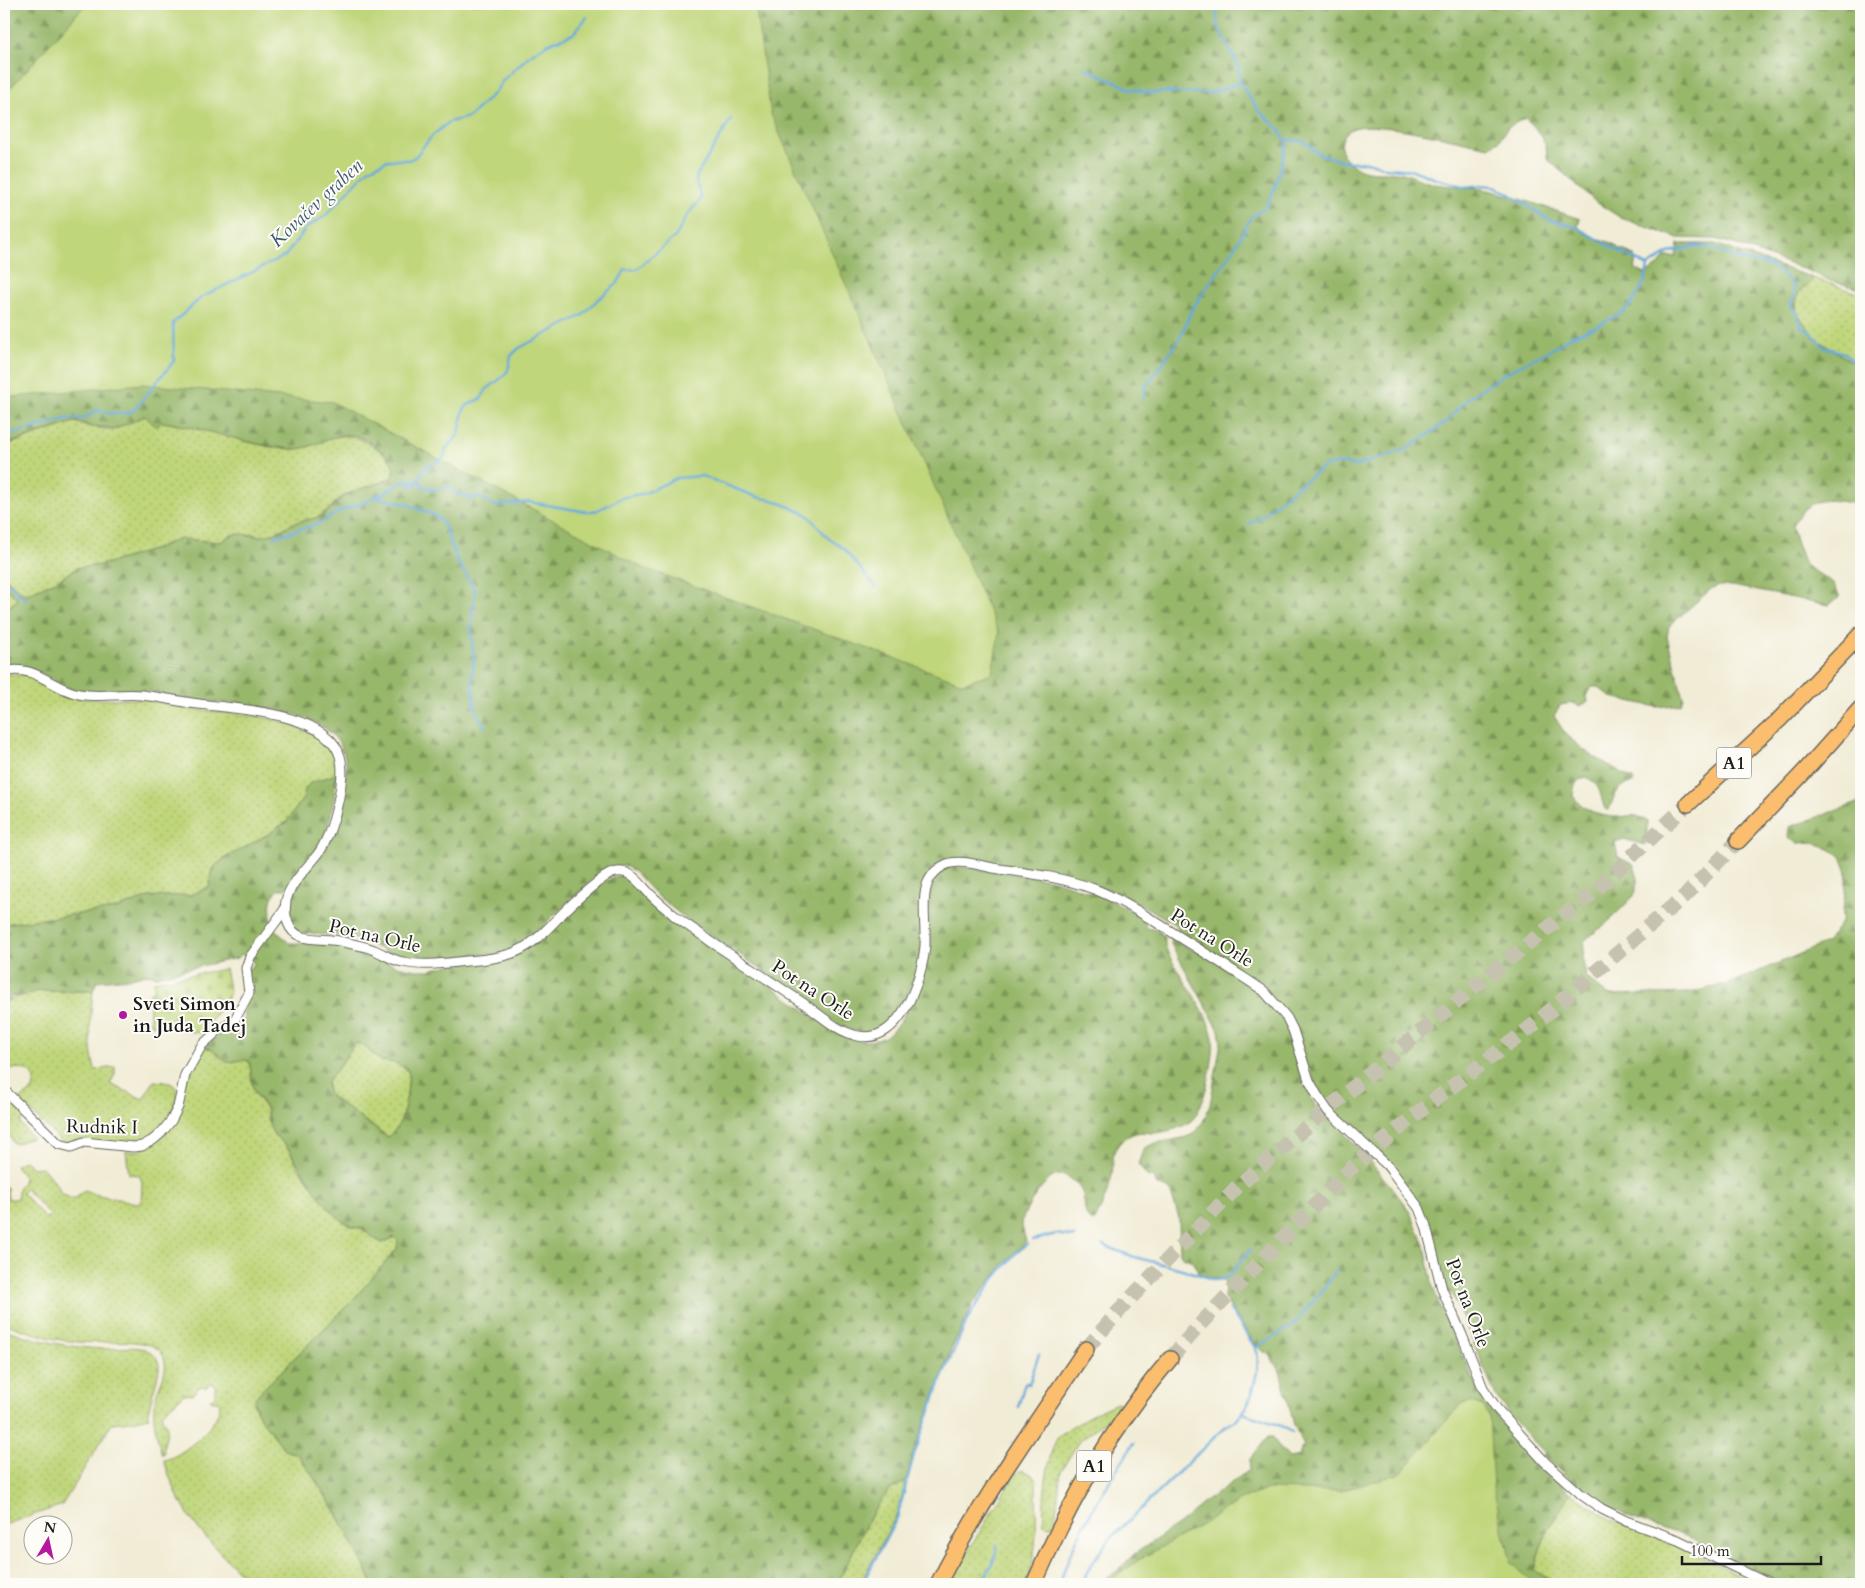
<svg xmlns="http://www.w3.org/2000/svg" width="1865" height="1588" font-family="Cardo,serif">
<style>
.grass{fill:url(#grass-dots);stroke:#6e794b;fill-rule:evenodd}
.forest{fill:url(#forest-firs);stroke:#5a6a43;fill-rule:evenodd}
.cemetery{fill:url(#cemetery-stones);stroke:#6e794b}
.pitch{fill:#bfd67a;stroke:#6e794b}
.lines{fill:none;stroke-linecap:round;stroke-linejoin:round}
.stream{stroke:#66a9db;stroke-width:2.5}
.highway-tunnel{stroke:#c6c2b0;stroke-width:15;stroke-dasharray:15 8;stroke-linecap:butt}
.street-casing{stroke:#67655d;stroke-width:11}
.highway-casing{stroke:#67655d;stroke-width:18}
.street{stroke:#fff;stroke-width:9}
.highway{stroke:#fbbe6e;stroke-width:15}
.poi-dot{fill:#b5179e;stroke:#fdfcf7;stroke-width:2}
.labels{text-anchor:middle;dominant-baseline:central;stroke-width:4;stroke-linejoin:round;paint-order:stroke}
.shield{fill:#fdfcf7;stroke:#605f5e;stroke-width:1}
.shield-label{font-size:18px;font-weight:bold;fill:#1c1c1c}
.street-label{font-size:19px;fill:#1c1c1c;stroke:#fdfcf7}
.poi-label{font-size:19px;font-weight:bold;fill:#1c1c1c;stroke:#fdfcf7;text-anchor:start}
.water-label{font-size:20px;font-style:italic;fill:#3d5b72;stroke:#fdfcf7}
</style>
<defs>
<pattern id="grass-dots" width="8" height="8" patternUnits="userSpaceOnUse" patternTransform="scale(1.25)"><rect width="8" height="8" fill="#bfd67a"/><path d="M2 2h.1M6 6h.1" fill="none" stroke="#a4b769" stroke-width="1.8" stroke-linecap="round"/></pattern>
<pattern id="forest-firs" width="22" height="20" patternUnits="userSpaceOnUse" patternTransform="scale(1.25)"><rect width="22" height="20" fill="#97b76a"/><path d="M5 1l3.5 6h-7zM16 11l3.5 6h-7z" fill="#7a9456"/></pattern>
<pattern id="cemetery-stones" width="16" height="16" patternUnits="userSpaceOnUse" patternTransform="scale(1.25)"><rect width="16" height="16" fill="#bfd67a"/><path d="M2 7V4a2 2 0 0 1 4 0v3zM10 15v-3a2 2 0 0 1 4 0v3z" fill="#a4b769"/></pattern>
</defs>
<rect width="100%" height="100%" fill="#fdfcf7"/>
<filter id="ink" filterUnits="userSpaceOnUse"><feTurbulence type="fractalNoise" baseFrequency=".02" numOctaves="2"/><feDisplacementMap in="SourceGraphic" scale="10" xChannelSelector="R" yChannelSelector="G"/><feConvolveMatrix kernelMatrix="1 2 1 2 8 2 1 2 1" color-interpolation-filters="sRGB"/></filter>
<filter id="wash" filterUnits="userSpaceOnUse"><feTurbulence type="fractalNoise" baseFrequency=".0096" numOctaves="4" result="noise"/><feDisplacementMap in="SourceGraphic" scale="20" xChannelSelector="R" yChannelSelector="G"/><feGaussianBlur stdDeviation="1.12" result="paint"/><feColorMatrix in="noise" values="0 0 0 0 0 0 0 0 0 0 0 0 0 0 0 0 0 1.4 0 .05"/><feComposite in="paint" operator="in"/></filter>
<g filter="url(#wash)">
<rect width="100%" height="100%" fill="#f1ecd5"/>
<g class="grass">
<path d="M1813,278L1861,294V368L1816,339L1796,312C1796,305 1796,295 1801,290C1806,285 1809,285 1813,278Z"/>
<path d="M145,416C166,424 187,426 208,431C236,438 265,449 294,449C304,449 314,444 323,440C352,429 366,441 389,457C394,464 396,469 393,477L381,483L345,495L338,500L324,514L313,519L301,521L269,535L262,537L252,534L221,542L192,540L167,543L156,549L101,565L77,568L56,581L27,594L17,589L4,577V446L74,422L92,427L113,430Z"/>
<path d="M4,585L17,599L16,602L8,607H4Z"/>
<path d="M7,674L31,675L72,697L85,699H144L183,708L257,716L288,723L319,737L328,744L333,751L337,761V774L322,779L304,797L286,823L278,827L269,834L259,839L213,869L209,887L191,895L149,897L116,909L4,924V675Z"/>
<path d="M39,991H93C90,1018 88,1043 95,1070L115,1067V1074L110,1084L143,1099L154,1081C161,1082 172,1081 176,1088C182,1097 164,1126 157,1133C151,1139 143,1142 136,1144L62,1142L19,1100L33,1090L35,1079C28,1068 18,1066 7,1071L4,1077V1004C14,995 26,995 39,991Z"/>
<path d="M356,1043C370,1047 371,1055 381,1061C394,1062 400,1063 409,1073C407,1093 406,1126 388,1137L330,1096L327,1089V1081C339,1070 345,1055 356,1043Z"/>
<path d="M204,1047L212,1049L226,1062C235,1062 240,1059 249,1061L255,1094L267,1110V1119L274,1135L282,1141L289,1150L299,1168L317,1191L323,1201L350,1226L362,1229L383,1243L395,1237L398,1241L397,1249L352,1301L261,1391L254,1405L261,1419L286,1451L298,1454L337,1513L371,1579V1584H251C228,1560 200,1536 183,1506C175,1492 169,1476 164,1460C182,1457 225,1421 219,1401H212L210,1399L215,1397V1385L211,1383L206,1387L200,1386L194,1394H184L162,1414V1418C173,1429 162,1440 164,1452L162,1455C157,1436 151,1418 155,1399C158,1387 167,1374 165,1362C164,1354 158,1348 151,1345C128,1338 101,1344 78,1342C53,1340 27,1332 4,1323V1185L7,1188L8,1199H17L19,1186L23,1182L24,1177L16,1165L25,1160L32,1168L42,1167L58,1186L61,1194L70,1198H76L84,1190L94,1194L141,1204L142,1182L139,1175L129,1174L126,1151H138L163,1136L190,1069ZM26,1189L50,1215L46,1219L22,1193Z"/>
<path d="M4,1095L24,1117L20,1123L32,1138L14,1144L7,1131L4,1132Z"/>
<path d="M4,1329C37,1341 70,1348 105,1349C117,1349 129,1346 140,1348C147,1349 156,1354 158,1361C163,1373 147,1400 149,1417L131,1421L112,1423L62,1505L4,1525Z"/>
<path d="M1117,1403L1120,1404L1122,1408L1079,1441L1061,1471L1055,1521L1052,1526H1046L1044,1524C1042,1506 1047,1454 1057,1439C1064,1428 1104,1408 1117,1403Z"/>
<path d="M1022,1470L1033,1475L1036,1481C1036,1516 1039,1552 1026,1584H948L1015,1474Z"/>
<path d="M906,1481L898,1512L860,1584H837C854,1553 865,1518 889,1491C894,1487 901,1484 906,1481Z"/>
<path d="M1571,1493L1603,1515L1621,1524L1686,1549L1757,1584H1559L1534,1571C1541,1538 1553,1521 1571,1493Z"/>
</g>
<g class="forest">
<path d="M4,4H1861V289L1831,281L1806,270L1734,244L1715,239L1678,238L1621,218L1596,202L1547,159C1548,142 1537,128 1525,118L1508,127L1499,141L1489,147C1462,142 1377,120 1354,128C1348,130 1343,135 1342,141C1339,154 1347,163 1358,168C1373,175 1387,170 1403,173C1414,176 1424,182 1435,184C1453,187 1471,186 1488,190C1519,197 1549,209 1580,219L1578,226C1589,240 1602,237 1617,246V248L1635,255V269L1645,274L1657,267L1665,257H1676L1678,244H1715L1813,278C1809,285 1806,285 1801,290C1796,295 1796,306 1796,312L1816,339L1861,368V505C1830,499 1810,493 1792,526L1796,541L1805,565L1833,583L1840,597L1829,605L1733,586H1717L1711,589L1669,626L1667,637L1683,697L1681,704L1658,707L1647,705L1611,697L1598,687H1592L1587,693L1588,702L1580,706L1573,703L1560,705L1554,716L1566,735L1588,753L1634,780L1633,783C1617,785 1614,797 1609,810L1605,809C1599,794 1602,785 1586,777C1575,780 1574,786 1573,796C1582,809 1600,817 1616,817C1630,817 1634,812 1647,821V843L1644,845L1624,839L1615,842L1618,857L1634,865L1638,878L1634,896L1608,922L1584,941L1583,960L1586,977L1608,995L1689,993L1731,983L1826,943L1842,921L1847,872L1841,856L1829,849L1811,842L1799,843L1788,838L1789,827L1861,802V1584H1785L1730,1559L1694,1539L1628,1517L1590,1495L1570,1481L1544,1456V1452L1510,1416L1496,1396L1452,1293H1448C1436,1253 1423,1212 1396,1178C1366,1141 1325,1115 1309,1068L1299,1069L1311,1099L1323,1114L1351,1140L1389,1184L1409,1210L1425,1245L1433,1288L1443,1314L1480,1393L1490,1408L1512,1436L1571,1493C1553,1520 1541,1538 1534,1571L1559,1584H1100L1118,1570L1133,1555L1180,1523L1205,1502L1249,1470L1250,1459L1268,1437H1273L1278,1446L1289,1458L1299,1456L1303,1444L1294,1425L1280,1371L1269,1355L1256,1346L1224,1298L1225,1282L1221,1279L1199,1275L1193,1261L1182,1257L1180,1253L1179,1218L1170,1190L1157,1185L1154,1178L1147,1176L1138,1164L1144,1148L1156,1143L1183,1138L1191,1135L1202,1124L1210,1105L1221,1042L1219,1030L1171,944L1170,938L1194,951L1198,945L1179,933L1176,925L1153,911L1114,892L1059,873L975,861L945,860L931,870C926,912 922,1021 871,1033C859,1035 845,1027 835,1022L742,956L686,919L654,893L635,872L625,866L615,867L597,876L552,917L529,941L507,952L429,960L398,957L363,941L343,936L301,933L293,930C285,895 292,889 314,862C318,858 323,853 326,848C338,825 341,808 344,783C345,777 347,770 346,764C341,705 241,705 198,701C178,699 158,691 138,691C119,690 100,693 81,691C54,688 35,658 4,668V607H8L16,602L17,599L4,585V577L17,589L27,594L56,581L77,568L101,565L156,549L178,539L221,542C237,526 251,540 268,535C278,532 287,526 297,522C305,519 314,520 322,515C331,510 337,500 346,495C361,487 378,485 393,477C399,460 374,443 359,437C337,428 315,450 293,449C248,446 206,428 162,422L156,427L145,416L113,430L105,427H92L83,423L74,422L4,445Z"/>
<path d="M337,774C334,802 331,828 315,852C307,865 294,876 285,889H280C266,898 272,910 271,925L289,943L344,944L397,966L416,970H429L534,945L604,882L617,876H624L650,901L679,925L737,962L831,1029L850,1038L862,1041L878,1040L885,1037L890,1033L900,1022L921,982L929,954V894L938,874L945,869L953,867L970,868L1055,880L1103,897L1141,916L1147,928C1152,929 1158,930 1161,933C1166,939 1164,945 1167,951C1180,979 1207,1007 1213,1038C1216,1054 1204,1111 1191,1121C1183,1128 1166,1132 1155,1133C1152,1134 1148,1132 1144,1132C1133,1132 1122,1138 1116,1148C1111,1156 1114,1165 1112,1174C1109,1190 1102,1206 1095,1221C1092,1220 1091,1221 1088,1218C1084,1213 1085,1199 1082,1192C1080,1188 1076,1183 1072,1180C1051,1159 1028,1207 1021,1222L1026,1242L1006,1261L974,1302L952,1348L914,1451L906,1481C901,1484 894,1487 889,1491C865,1518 854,1553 837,1584H371V1579L337,1513L298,1454L286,1451L261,1419L254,1405L255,1398L261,1391L352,1301L397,1249L398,1241L394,1237L382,1243C375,1240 370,1235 364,1230C359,1227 354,1228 349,1225C323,1210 305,1173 288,1148C284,1143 279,1140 275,1135C268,1128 269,1119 267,1110C264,1102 256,1096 253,1088C250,1079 252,1070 249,1061C240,1059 235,1062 226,1062L212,1049L204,1047L228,1027L240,1026L243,1023L248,969L255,964L242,954L237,958L156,976L147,974L130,978L97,981L93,991H39L22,996H12L4,1004V924L116,909L149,897L191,895L209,887L213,869L217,864L225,858L269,834L278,827L286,823L304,797L305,789L310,783ZM356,1043C368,1046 372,1055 381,1061C394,1062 400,1063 409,1073C407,1093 406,1126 387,1137L330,1096L327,1089V1081C339,1070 345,1055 356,1043Z"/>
</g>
<path class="cemetery" d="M225,969L230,993L221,1008L200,1033L150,1024V992L154,991V981Z"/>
<g class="pitch">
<path d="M86,4H755L771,114L999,633L992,673L963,683L641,567L332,402L142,384L4,398V95Z"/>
<path d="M1471,1402L1483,1406L1489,1415L1493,1487L1511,1562L1534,1584H1106L1140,1559L1201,1525L1240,1500L1268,1489L1341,1491L1401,1473L1461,1404Z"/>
</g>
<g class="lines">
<g class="stream">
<path d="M1215,4L1219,29L1238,65L1240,83L1258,110L1278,128L1283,137L1288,140L1303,141L1319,154L1347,162H1367L1387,168L1413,170L1436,179L1467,187L1482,185L1492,186L1507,192L1547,219L1576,227L1616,250L1648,266L1670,252L1696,246L1711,248L1741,260L1766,264L1780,271L1794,286V297L1790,306L1798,313L1801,327L1810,331L1824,347L1844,353L1861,367"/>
<path d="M1085,68L1131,89L1151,93L1166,92L1211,93L1240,83"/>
<path d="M1143,398L1145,388L1180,338L1192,309L1235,247L1252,216L1266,207L1275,187L1288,140"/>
<path d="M4,436L66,419L86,418L96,410C109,414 121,415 133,411L174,361L173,323L202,297L285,256L307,227L325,216L369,169L388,160H409L415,157L433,135L449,122L469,117L495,92L503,80L529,56L547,44L573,34L587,17"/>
<path d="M405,481L412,486L421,482L423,487L437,490L450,486L456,494L466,495L469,499L478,496L495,506L529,502L588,512L598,510L621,498L645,493L677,478L702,476L757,497L776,501L808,515L828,538L844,549L876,587"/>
<path d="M375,497L407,504L436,516L443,523L458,562L475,590L471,629L474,659L472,678L475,709L485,727"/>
<path d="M1249,524L1263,515L1291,491L1325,466L1341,463L1356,466L1407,449L1446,422L1467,399L1502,375L1554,348L1571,336L1595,327L1623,312L1631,304L1645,281L1648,266"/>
<path d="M274,537L318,524L340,511L363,503L384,493L404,481L418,479C421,474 425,466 430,464C435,462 440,462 444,457C445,455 445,452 446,449C448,445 454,442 456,438C468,419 452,408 481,399L486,390L505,375L508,370L511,356L519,348L583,315L597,300L617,284L625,270L637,269L676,236L688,214L701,199L696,180L697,175L731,119"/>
<path d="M4,582L12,586L18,594L27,599"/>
<path d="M1033,1240L1056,1234L1075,1237"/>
<path d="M1103,1245L1134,1257L1182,1269L1216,1280L1223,1279L1229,1276L1250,1250"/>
<path d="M1255,1348L1292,1326L1326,1286L1337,1270"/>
<path d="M1018,1407L1024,1386L1026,1383L1029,1384L1039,1354"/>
<path d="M1243,1413L1281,1426L1292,1432"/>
<path d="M862,1584L897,1518L914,1455L941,1380L968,1318L993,1280L1014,1255L1027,1244"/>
<path d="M982,1584L997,1553V1545"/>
<path d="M1060,1584C1074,1533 1106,1487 1134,1443"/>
<path d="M1081,1584L1096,1557L1111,1538L1226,1426C1231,1423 1238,1419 1242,1414C1251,1403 1262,1363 1256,1349L1230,1309"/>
</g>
</g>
</g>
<g filter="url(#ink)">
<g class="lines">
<g class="highway-tunnel">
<path d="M1086,1349L1125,1304L1237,1187L1318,1117L1496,969L1589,896L1688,804"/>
<path d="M1170,1359L1204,1320L1350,1169L1425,1107L1531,1027L1687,894L1738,841"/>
</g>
<g class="street-casing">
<g id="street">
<path d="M4,672C34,663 52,689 79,694C99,698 121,693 142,695C161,697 180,702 199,704C236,709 327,712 340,756C347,779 332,835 318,854C301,876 277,893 288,923C295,942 315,938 331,940C337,940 343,942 348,943C357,945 366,946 374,950C384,954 392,960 403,962C420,966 439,964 457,962C474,960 493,960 510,954C534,947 551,924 569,907C578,898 589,889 599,881C607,875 616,869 627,873C637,877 644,889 652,896C659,903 667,909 675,916C686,925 698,932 710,941C741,962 772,982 803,1003C821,1015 836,1031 858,1036C900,1045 922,979 925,946C926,927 921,899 928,882C931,876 937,869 943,866C956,858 979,865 993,868C1027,873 1062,877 1094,889C1115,897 1133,908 1151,919C1183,939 1215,959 1246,979L1264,991L1287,1018L1293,1030L1309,1080L1317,1095L1328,1111L1388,1166L1419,1208L1426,1226L1442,1289L1462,1335L1483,1388L1497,1409L1545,1462L1582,1495L1602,1509L1626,1521L1678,1540L1769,1584"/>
<path d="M4,1090L59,1144L71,1147L84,1142L133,1147L142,1146L153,1140L161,1133L171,1121L178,1107L185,1075L202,1045L219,1030L234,1021L249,993L246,968L250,957L285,909"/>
</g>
</g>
<g class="highway-casing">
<g id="highway">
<path d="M1688,804L1779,720L1861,634"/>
<path d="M1738,841L1804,772L1861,708"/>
<path d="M938,1584C980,1502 1034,1426 1086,1349"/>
<path d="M1034,1584C1068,1504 1113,1426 1170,1359"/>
</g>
</g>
<use href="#street" class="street"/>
<use href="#highway" class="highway"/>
</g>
</g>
<circle class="poi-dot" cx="123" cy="1015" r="5"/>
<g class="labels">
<g class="shield">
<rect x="1716.5" y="747.5" width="35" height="31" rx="4"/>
<rect x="1076.5" y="1450.5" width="35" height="31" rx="4"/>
</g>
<g class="shield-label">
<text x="1734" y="763">A1</text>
<text x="1094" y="1466">A1</text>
</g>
<g class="street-label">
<text transform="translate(375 936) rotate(13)">Pot na Orle</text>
<text transform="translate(1212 938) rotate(32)">Pot na Orle</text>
<text transform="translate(813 990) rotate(33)">Pot na Orle</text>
<text transform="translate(102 1127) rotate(1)">Rudnik I</text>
<text transform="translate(1468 1303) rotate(69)">Pot na Orle</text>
</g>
<g class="poi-label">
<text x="133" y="1004">Sveti Simon<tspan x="133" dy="22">in Juda Tadej</tspan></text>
</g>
<g class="water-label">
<text transform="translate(316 203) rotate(-43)">Kovačev graben</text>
</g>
</g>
<rect width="1865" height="1588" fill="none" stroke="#fdfcf7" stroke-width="20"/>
<g transform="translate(48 1540) rotate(9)"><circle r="24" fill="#fdfcf7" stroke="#a3a29f"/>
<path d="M0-4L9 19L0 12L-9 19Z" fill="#b5179e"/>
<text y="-8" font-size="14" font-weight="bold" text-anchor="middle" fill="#1c1c1c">N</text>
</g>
<path d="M1682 1556v8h139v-8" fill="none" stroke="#1c1c1c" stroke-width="2.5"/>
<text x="1690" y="1556" font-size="15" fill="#1c1c1c" stroke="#fdfcf7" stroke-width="4" paint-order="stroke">100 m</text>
</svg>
